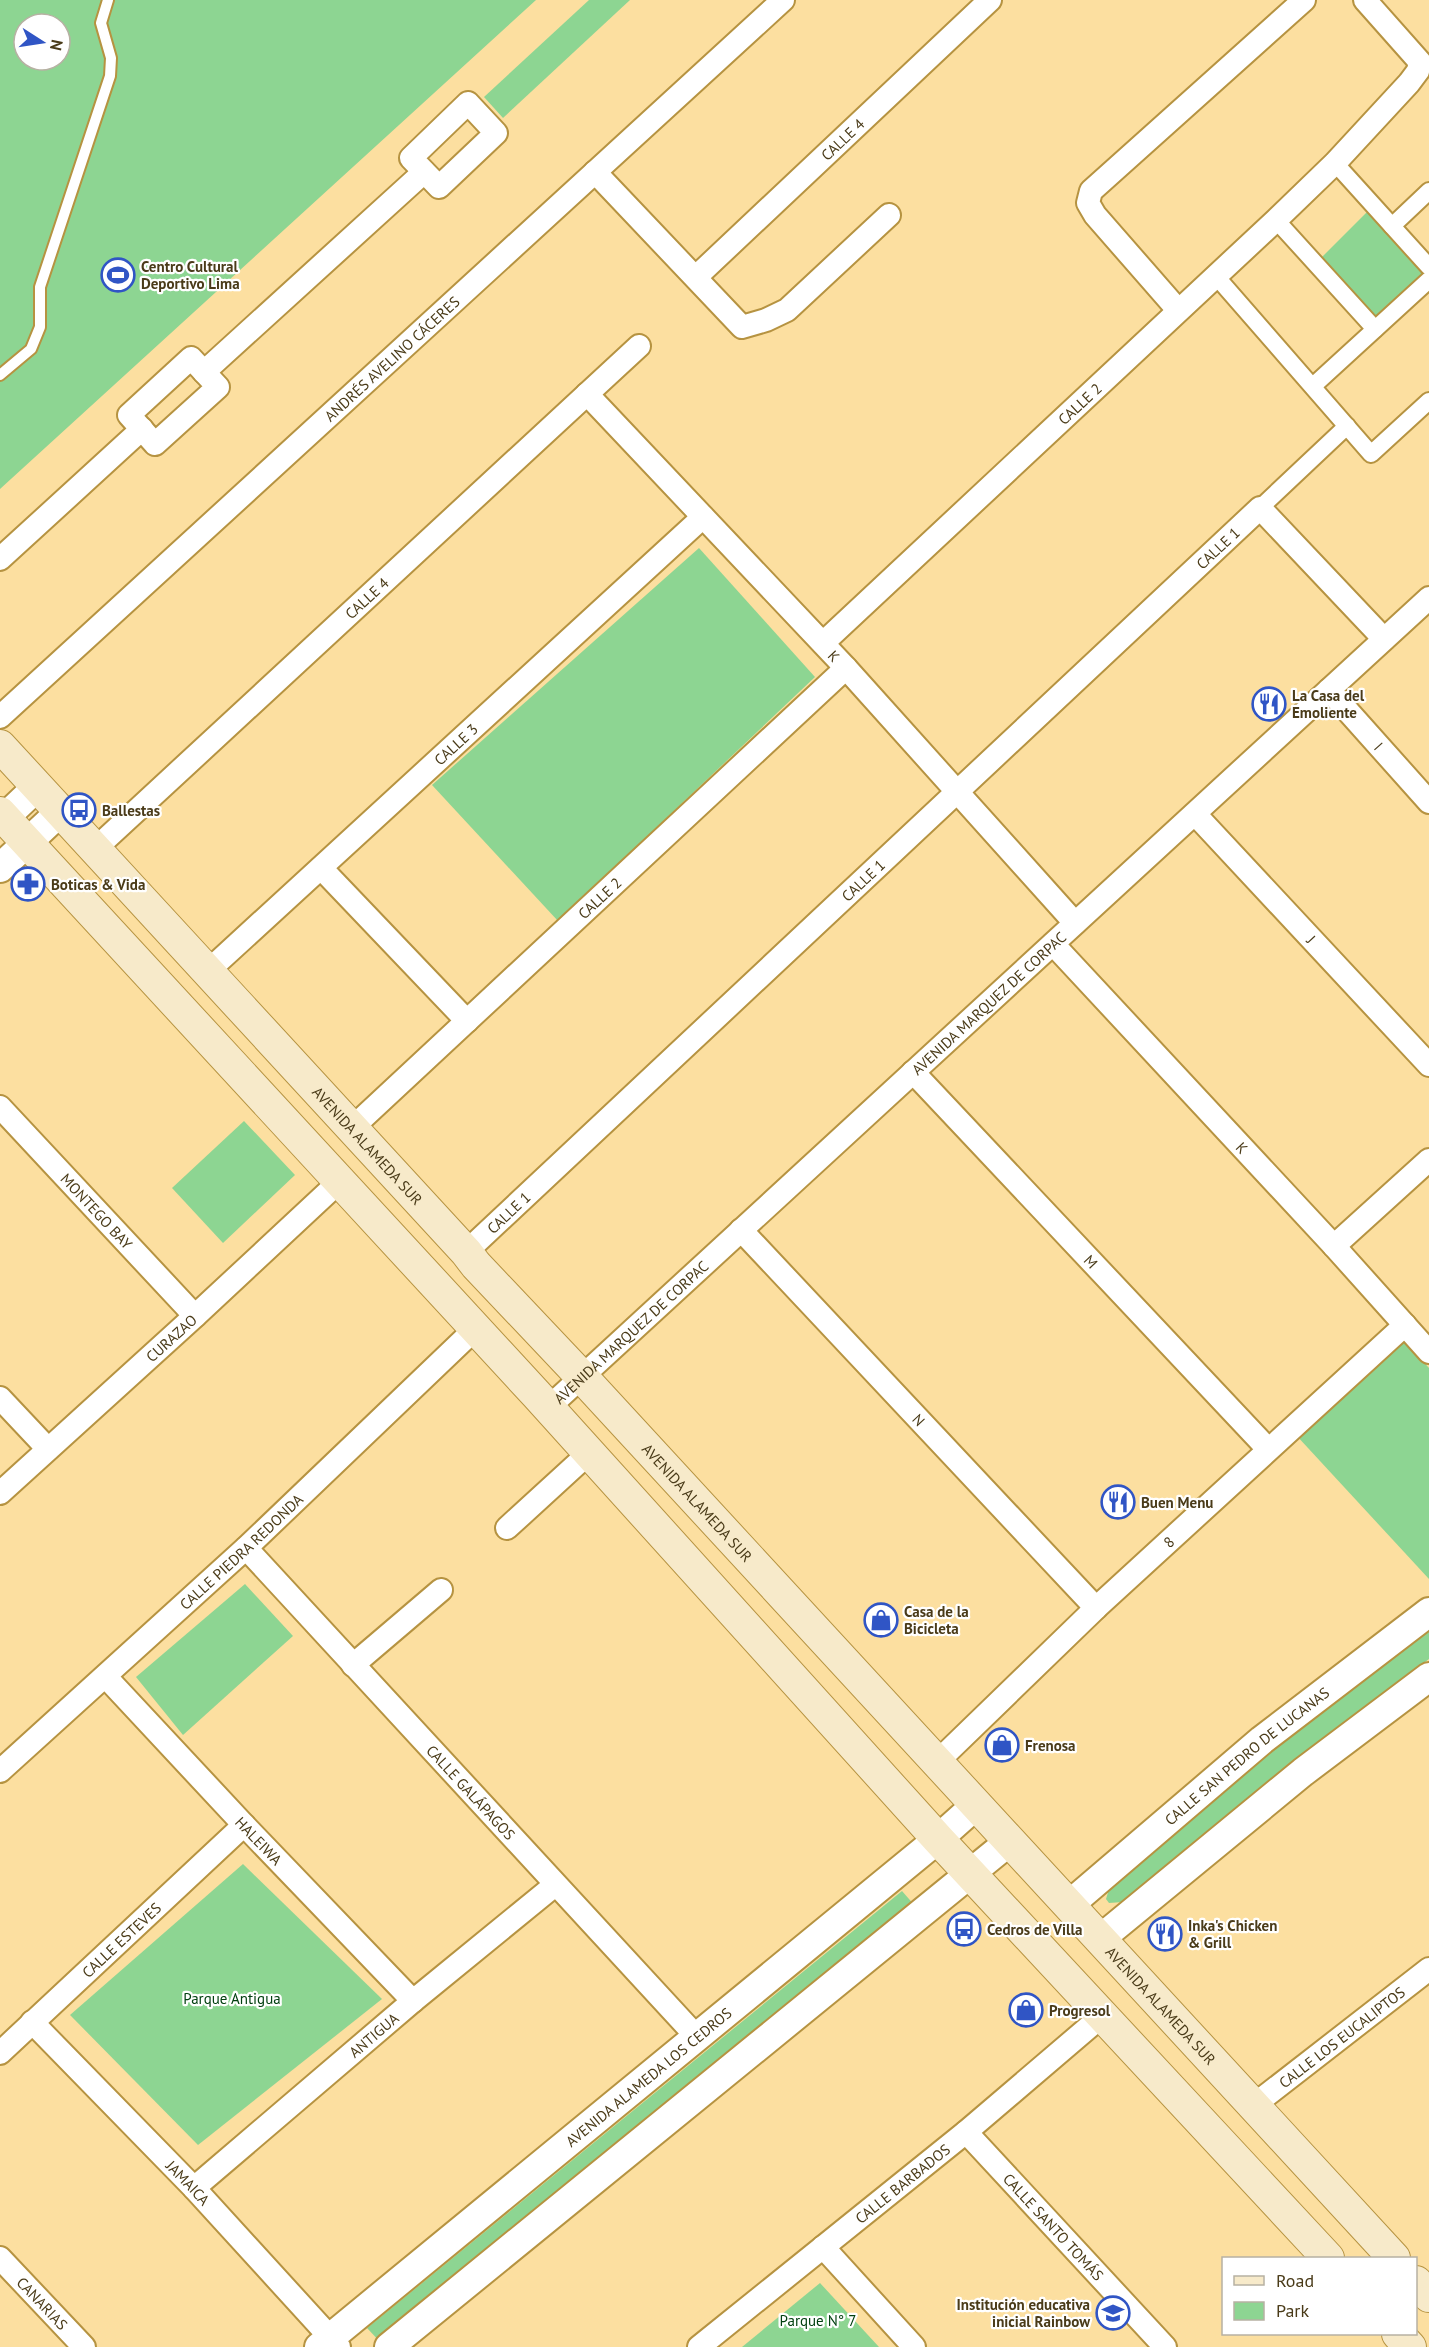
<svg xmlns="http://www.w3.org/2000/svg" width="1429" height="2347" font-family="'PT Sans',sans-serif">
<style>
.green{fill:#8dd592;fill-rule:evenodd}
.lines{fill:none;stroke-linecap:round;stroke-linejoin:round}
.service-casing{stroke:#b69341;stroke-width:14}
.pedestrian-casing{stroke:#b69341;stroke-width:20}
.minor-casing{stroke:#b69341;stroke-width:26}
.tertiary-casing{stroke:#b69341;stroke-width:32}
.secondary-casing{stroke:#b69341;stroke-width:34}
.service{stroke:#fff;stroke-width:10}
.pedestrian{stroke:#fff;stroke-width:16}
.minor{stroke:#fff;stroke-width:22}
.tertiary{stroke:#fff;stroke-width:28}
.secondary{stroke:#f7eaca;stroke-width:32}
.labels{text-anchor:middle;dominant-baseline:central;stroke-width:4.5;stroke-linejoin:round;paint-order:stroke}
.street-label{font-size:15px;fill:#4a3b19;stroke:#fff}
.poi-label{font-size:15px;font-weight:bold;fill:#4a3b19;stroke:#fff;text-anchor:start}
.park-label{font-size:15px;fill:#024010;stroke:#fff}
</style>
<rect width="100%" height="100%" fill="#fcdfa0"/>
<g class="green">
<path d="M0,0H536L0,489ZM24,24H60V60H24Z"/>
<path d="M589,0H630L503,118L484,97Z"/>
<path d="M1373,206L1429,267V280L1375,329L1316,263Z"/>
<path d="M699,548L815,677L558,921L432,785Z"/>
<path d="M244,1121L295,1175L223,1243L172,1188Z"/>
<path d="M1403,1339L1429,1368V1579L1296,1435Z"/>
<path d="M245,1584L293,1636L183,1735L136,1677Z"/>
<path d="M1429,1624V1659L1344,1724L1123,1902L1109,1903L1106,1899L1110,1886L1320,1708Z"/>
<path d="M243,1864L382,1999L198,2145L70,2015Z"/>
<path d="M902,1891L916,1907L382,2344L367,2328Z"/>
<path d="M820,2283L879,2347H742Z"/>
</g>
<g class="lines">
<g class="service-casing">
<path id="service" d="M0,375L31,349L40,327V287L110,76L111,58L101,23L108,0"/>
</g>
<g class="pedestrian-casing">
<g id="pedestrian">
<path d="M1335,163L1429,267"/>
<path d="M1276,220L1375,329"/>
<path d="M1392,226L1429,191"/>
<path d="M1215,275L1371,454L1429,401"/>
<path d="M1313,386L1429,280"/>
<path d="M1260,508L1347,426"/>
</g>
</g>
<g class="minor-casing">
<g id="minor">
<path d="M468,103L496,133L439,187L411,158Z"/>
<path d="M595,172L742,327L766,320L787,310L889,215"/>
<path id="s1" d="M696,277L990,0"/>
<path d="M1178,310L1095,215L1088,203L1091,191L1304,0"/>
<path d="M191,358L218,387L155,444L129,415Z"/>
<path d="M204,372L424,172"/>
<path id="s2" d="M587,394L846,668L1075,923"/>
<path d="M0,559L142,429"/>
<path id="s3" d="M823,643L1276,220L1335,163L1409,83L1418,71L1420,62L1365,0"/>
<path id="s4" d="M1329,690L1429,802"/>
<path id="s5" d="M0,717L783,0"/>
<path id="s6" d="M1195,814L1429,1065"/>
<path id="s7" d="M95,849L639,346"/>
<path d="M321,868L467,1021"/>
<path id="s8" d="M1053,944L1334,1246L1429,1352"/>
<path id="s9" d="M208,971L703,517"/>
<path id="s10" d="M913,1072L1268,1449"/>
<path id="s11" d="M0,1107L195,1316"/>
<path id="s12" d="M352,1128L846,668"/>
<path id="s13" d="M741,1230L1096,1608"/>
<path d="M1334,1246L1429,1160"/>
<path id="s14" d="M466,1252L1260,508L1384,639"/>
<path d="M0,1398L48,1449"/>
<path id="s15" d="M549,1407L1429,598"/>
<path id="s16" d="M0,1493L195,1316L341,1180"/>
<path d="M507,1528L589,1453"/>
<path id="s17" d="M246,1548L696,2036"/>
<path d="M353,1665L441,1590"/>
<path id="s18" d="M106,1677L244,1825L413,2001"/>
<path id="s19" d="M936,1763L1096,1608L1405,1325"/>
<path id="s20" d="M0,1771L246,1548L476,1328"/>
<path id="s21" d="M32,2022L194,2188L339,2347"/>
<path id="s22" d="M0,2053L244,1825"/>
<path id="s23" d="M1254,2105L1429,1969"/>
<path id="s24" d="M966,2132L1165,2347"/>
<path id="s25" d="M194,2188L413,2001L555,1885"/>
<path d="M823,2247L914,2347"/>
<path id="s26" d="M0,2258L84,2347"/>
<path id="s27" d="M699,2347L966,2132L1103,2015"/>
</g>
</g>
<g class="tertiary-casing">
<g id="tertiary">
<path d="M0,822L37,787"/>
<path d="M0,868L60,812"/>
<path id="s28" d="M1069,1905L1262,1740L1429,1612"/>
<path d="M1100,1939L1303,1772L1429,1677"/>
<path id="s29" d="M319,2347L938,1839L976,1805"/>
<path d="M389,2347L1010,1841"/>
</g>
</g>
<g class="secondary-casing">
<g id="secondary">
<path id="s30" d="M0,746L466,1252L476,1265L582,1377L1394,2258"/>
<path d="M0,813L537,1395L938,1839L1328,2258"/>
<path d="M1416,2282L1429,2296"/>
<path d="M1398,2334L1410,2347"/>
</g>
</g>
<use href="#service" class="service"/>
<use href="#pedestrian" class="pedestrian"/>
<use href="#minor" class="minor"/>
<use href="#tertiary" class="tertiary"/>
<use href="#secondary" class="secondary"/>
</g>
<defs>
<g id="stadium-ring" transform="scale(1.725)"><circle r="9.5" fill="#fff" stroke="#3055c5" stroke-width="1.5"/><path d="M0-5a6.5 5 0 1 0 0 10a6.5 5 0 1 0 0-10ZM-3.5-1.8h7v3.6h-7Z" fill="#3055c5"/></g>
<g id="restaurant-ring" transform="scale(1.725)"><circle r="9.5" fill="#fff" stroke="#3055c5" stroke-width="1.5"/><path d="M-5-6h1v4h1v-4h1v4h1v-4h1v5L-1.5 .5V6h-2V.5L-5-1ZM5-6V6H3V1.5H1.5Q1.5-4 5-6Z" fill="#3055c5"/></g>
<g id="bus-ring" transform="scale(1.725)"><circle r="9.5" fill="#fff" stroke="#3055c5" stroke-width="1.5"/><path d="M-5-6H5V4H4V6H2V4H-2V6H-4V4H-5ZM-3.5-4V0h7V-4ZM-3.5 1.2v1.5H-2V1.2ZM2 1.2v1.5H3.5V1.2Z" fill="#3055c5"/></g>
<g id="pharmacy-ring" transform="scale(1.725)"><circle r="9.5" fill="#fff" stroke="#3055c5" stroke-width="1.5"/><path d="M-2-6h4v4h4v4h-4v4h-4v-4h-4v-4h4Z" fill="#3055c5"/></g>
<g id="shop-ring" transform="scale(1.725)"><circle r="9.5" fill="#fff" stroke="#3055c5" stroke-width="1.5"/><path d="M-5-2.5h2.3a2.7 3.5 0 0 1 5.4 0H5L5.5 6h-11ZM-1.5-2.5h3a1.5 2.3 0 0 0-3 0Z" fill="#3055c5"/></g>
<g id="school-ring" transform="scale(1.725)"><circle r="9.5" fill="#fff" stroke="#3055c5" stroke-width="1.5"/><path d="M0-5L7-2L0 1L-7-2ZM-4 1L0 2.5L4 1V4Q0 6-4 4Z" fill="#3055c5"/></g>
</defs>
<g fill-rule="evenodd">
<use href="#stadium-ring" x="118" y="275"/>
<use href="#restaurant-ring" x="1269" y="704"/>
<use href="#bus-ring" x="79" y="810"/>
<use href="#pharmacy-ring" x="28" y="884"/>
<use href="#restaurant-ring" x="1118" y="1502"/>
<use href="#shop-ring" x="881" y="1620"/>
<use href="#shop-ring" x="1002" y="1745"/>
<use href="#bus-ring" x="964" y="1929"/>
<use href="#restaurant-ring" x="1165" y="1934"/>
<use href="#shop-ring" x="1026" y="2010"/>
<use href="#school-ring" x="1113" y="2313"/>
</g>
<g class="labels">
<g class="street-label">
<text stroke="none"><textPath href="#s1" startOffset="201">CALLE 4</textPath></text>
<text stroke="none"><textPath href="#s5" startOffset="531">ANDRÉS AVELINO CÁCERES</textPath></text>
<text stroke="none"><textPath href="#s3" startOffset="351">CALLE 2</textPath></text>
<text stroke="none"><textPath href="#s14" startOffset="1030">CALLE 1</textPath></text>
<text stroke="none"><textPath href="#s7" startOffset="370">CALLE 4</textPath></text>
<text stroke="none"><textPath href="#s2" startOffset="360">K</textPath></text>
<text stroke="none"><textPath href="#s9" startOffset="336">CALLE 3</textPath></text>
<text stroke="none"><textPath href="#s4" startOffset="75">I</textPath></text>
<text stroke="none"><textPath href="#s14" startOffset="544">CALLE 1</textPath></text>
<text stroke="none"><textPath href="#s12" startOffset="338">CALLE 2</textPath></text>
<text stroke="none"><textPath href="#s6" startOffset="171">J</textPath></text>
<text stroke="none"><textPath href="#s15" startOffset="597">AVENIDA MARQUEZ DE CORPAC</textPath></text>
<text stroke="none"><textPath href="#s30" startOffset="543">AVENIDA ALAMEDA SUR</textPath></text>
<text stroke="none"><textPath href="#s8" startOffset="278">K</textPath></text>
<text stroke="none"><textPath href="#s11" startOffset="142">MONTEGO BAY</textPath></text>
<text stroke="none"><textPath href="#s14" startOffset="58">CALLE 1</textPath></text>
<text stroke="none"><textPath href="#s10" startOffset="260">M</textPath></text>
<text stroke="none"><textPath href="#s15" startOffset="111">AVENIDA MARQUEZ DE CORPAC</textPath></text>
<text stroke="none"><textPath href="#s16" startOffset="231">CURAZAO</textPath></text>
<text stroke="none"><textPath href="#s13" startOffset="260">N</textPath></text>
<text stroke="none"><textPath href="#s30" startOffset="1029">AVENIDA ALAMEDA SUR</textPath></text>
<text stroke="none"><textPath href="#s19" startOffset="321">8</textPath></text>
<text stroke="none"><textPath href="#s20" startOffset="326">CALLE PIEDRA REDONDA</textPath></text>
<text stroke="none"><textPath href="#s28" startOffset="232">CALLE SAN PEDRO DE LUCANAS</textPath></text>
<text stroke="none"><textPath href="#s17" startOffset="332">CALLE GALÁPAGOS</textPath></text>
<text stroke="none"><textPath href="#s18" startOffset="224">HALEIWA</textPath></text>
<text stroke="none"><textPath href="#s22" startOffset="166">CALLE ESTEVES</textPath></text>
<text stroke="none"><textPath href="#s30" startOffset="1713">AVENIDA ALAMEDA SUR</textPath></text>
<text stroke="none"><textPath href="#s25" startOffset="236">ANTIGUA</textPath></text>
<text stroke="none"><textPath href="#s23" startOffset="111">CALLE LOS EUCALIPTOS</textPath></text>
<text stroke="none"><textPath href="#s29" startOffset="426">AVENIDA ALAMEDA LOS CEDROS</textPath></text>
<text stroke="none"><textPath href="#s21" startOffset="224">JAMAICA</textPath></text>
<text stroke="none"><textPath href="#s27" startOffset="261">CALLE BARBADOS</textPath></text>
<text stroke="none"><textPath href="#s24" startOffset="129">CALLE SANTO TOMÁS</textPath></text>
<text stroke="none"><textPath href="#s26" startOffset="62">CANARIAS</textPath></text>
</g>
<g class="poi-label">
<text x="141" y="266">Centro Cultural<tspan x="141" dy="17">Deportivo Lima</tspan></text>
<text x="1292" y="695">La Casa del<tspan x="1292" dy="17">Emoliente</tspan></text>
<text x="102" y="810">Ballestas</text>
<text x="51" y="884">Boticas &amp; Vida</text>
<text x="1141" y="1502">Buen Menu</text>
<text x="904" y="1611">Casa de la<tspan x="904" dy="17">Bicicleta</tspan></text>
<text x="1025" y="1745">Frenosa</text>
<text x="1188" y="1925">Inka's Chicken<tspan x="1188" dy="17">&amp; Grill</tspan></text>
<text x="987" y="1929">Cedros de Villa</text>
<text x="1049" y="2010">Progresol</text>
<text x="1090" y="2304" text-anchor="end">Institución educativa<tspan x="1090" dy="17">inicial Rainbow</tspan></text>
</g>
<g class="park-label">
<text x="232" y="1998">Parque Antigua</text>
<text x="818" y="2320">Parque N° 7</text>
</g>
</g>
<rect x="1222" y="2257" width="195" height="78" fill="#ffffff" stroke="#b7b1a3" stroke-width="1.5"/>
<rect x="1234" y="2276" width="30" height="9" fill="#f7eaca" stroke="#b7b1a3" stroke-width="1.5"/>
<text x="1276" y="2287" font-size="18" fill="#4a3b19">Road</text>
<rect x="1234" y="2302" width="30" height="18" fill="#8dd592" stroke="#b7b1a3" stroke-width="1.5"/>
<text x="1276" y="2317" font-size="18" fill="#4a3b19">Park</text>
<g transform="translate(42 42) rotate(102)"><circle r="28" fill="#ffffff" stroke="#b7b1a3" stroke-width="1.5"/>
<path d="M0-4.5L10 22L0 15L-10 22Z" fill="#3055c5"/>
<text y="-9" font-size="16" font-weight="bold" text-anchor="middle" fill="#4a3b19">N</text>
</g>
</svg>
